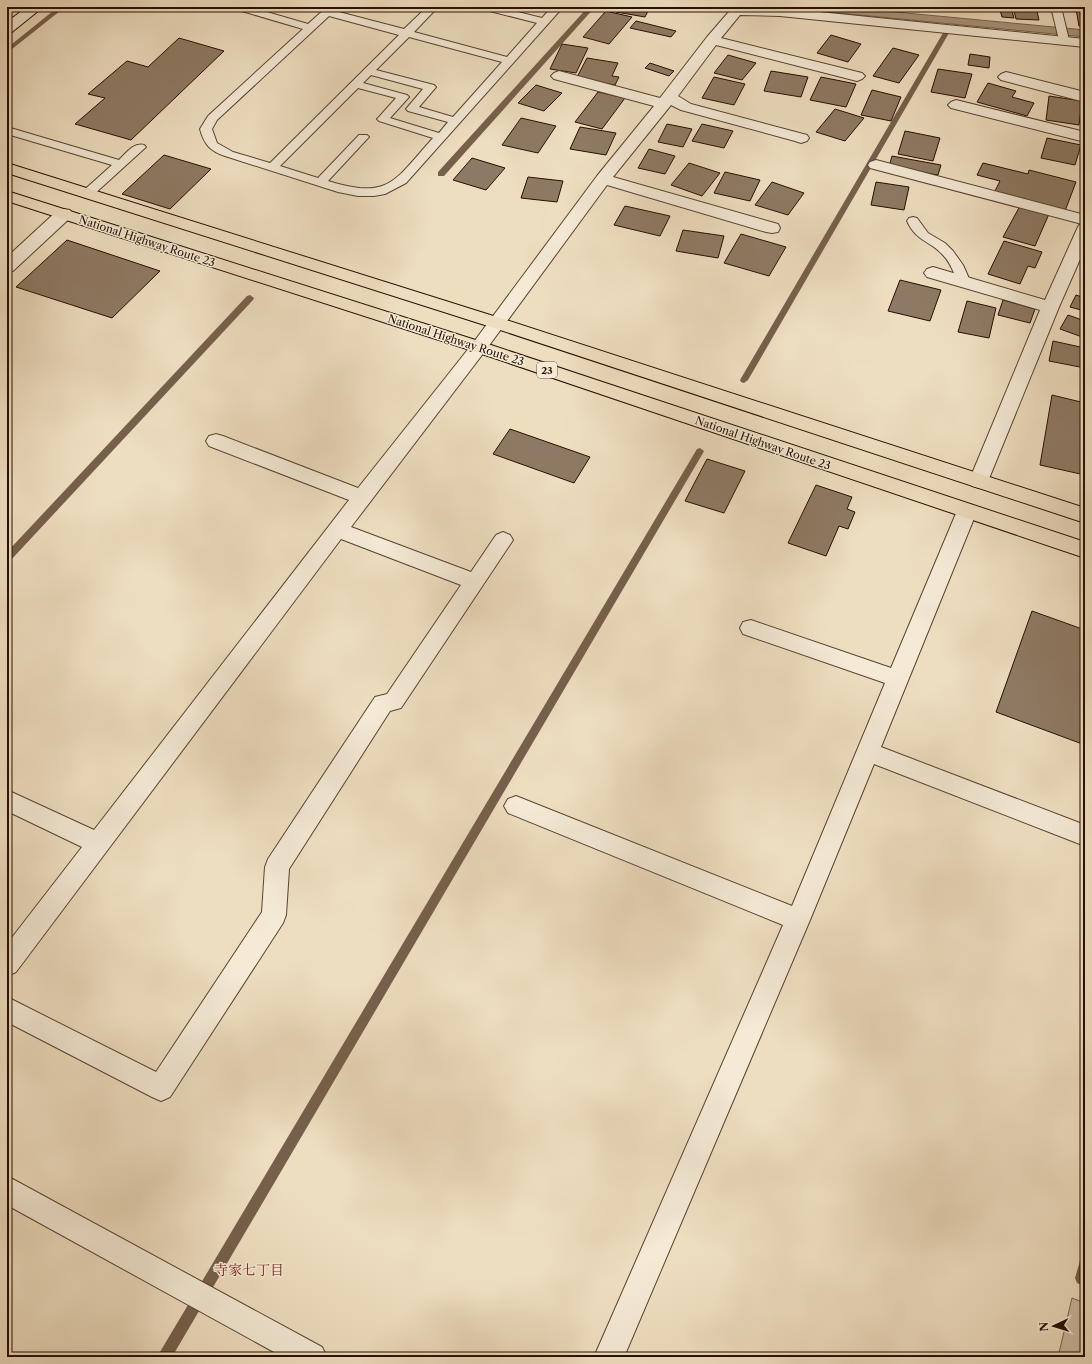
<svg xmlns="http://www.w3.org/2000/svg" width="1092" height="1364" font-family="'Libre Caslon Text','Noto Serif JP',serif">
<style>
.green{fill:#ccbb9f;stroke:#7a6450}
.water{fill:#aa977f;stroke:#76604c}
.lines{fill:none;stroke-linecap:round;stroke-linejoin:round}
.shore{stroke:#685240;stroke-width:1}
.stream{fill:#76604c;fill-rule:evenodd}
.building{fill:#8e7a64;stroke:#270e00}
.lane-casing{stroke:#594230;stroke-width:2}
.street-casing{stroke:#594230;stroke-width:2}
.secondary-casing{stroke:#270e00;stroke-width:2}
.highway-casing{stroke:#270e00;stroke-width:2}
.lane{fill:#f4ead6;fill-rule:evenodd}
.street{fill:#f4ead6;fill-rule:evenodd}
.secondary{fill:#f4ead6;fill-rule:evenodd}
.highway{fill:#eedec0;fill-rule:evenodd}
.labels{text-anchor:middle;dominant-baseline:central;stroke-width:3;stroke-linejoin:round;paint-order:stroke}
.shield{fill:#f4ead6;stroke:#645040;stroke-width:1}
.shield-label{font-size:10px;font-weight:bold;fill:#270e00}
.street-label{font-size:11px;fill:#270e00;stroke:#f4ead6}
.near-neighbourhood-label{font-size:14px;fill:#7a1f14;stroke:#f4ead6}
</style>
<rect width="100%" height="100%" fill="#eedec0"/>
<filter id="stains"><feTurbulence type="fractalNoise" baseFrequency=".005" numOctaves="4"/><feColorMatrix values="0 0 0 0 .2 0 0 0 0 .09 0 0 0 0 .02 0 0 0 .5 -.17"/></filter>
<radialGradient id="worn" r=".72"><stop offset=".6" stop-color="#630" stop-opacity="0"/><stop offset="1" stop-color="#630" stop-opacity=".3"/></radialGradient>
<path class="green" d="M1072,1298L1085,1303V1357H1058Z"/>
<path class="water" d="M778,7H843L1085,30V37Z"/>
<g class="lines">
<path class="shore" d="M819,7L857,11L859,7"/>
<g class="stream">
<path d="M58,7H65L7,53V48Z"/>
<path d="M588,7H595L444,176H438V172Z"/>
<path d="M946,31L949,33L748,380L744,383L741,382L740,380L943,33Z"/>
<path d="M250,295L254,298L253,300L10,561L7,562V552L247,296Z"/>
<path d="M700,448L704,451L703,453L172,1357H157L697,449Z"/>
<path d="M1085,1259V1283L1082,1285L1077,1283L1075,1278L1080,1261Z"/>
</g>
</g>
<g class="building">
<path d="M618,7H650L645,17L616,12Z"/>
<path d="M1013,7H1036L1039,20L1016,19Z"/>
<path d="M1076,9H1085V26H1079Z"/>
<path d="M1000,10L1012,11L1014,18L1002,17Z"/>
<path d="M606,11L632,17L609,44L583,37Z"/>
<path d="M636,21L676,31L671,37L630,28Z"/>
<path d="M831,35L861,44L848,62L817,53Z"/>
<path d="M179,38L224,51L131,140L75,124L105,98L88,94L127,61L148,67Z"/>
<path d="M562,44L588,48L576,73L550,69Z"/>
<path d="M893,48L919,55L899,83L873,76Z"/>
<path d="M970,54L990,57L989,68L968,65Z"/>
<path d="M728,55L756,63L742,80L714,73Z"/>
<path d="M587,58L618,63L612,76L619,77L615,85L576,79Z"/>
<path d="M650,63L674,71L669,76L645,68Z"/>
<path d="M938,69L972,74L965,98L931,92Z"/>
<path d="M771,71L808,77L801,97L764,91Z"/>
<path d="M714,77L745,84L734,105L702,98Z"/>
<path d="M821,77L856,84L846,107L810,100Z"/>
<path d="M988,83L1016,91L1012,97L1034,103L1027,116L977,102Z"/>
<path d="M536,85L562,93L544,111L518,103Z"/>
<path d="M872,90L901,97L891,121L861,115Z"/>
<path d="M598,92L625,98L602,129L575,122Z"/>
<path d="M1049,96L1082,101L1079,125L1046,120Z"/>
<path d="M835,109L864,118L845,141L816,132Z"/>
<path d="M521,118L556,126L538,153L502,145Z"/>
<path d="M667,124L692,129L683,147L658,142Z"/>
<path d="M702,124L733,131L724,148L692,141Z"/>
<path d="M580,127L616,133L606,155L570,149Z"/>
<path d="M905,131L940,138L933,161L898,154Z"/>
<path d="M1047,138L1081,145L1075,165L1041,158Z"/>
<path d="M649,149L675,156L665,174L638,168Z"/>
<path d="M164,155L211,169L170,209L122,194Z"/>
<path d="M892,156L941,165L938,175L889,167Z"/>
<path d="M472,158L505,168L486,190L453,180Z"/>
<path d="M689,163L720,173L702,196L671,185Z"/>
<path d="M983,163L1028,174L1029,170L1076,182L1065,211L994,193L1000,181L977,175Z"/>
<path d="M725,172L760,180L750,201L714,193Z"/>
<path d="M528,177L563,181L557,202L521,198Z"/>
<path d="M772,182L804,193L788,215L755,205Z"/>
<path d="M876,182L909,187L904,210L871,205Z"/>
<path d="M625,206L670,216L660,236L614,225Z"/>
<path d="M1020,206L1049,214L1035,246L1003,237Z"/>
<path d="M683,230L724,236L718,258L676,251Z"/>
<path d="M741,234L786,247L769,276L724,263Z"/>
<path d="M67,240L160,271L112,318L16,287Z"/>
<path d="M1004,241L1042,252L1035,268L1028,266L1020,284L988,274Z"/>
<path d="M900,280L941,290L930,321L888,311Z"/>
<path d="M1076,295L1085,298V311L1070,307Z"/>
<path d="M1003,300L1035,309L1030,323L998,315Z"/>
<path d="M967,301L996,308L989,338L958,332Z"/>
<path d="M1068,315L1085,321V338L1060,329Z"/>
<path d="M1053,341L1085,348V368L1049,361Z"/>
<path d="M1052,395L1085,403V475L1040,465Z"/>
<path d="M510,429L590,457L574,483L493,454Z"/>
<path d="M707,459L745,471L724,513L685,501Z"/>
<path d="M816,485L852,497L847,509L855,512L848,529L839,526L826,556L788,543Z"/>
<path d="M1032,611L1085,630V745L996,712Z"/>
</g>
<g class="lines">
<g class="lane-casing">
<g id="lane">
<path d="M196,7H208L203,10L197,9Z"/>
<path d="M234,7H250L308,24L327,7H338L335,11L404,29L427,7H438L414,32L507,57L537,23L482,9L481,7H498L542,18L552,7H563L406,183L385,194L374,196H358L338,192L225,156C210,151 204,144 200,129L208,116L303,29L235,9ZM329,16L399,35L270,163L233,152L217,143L212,129L217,120ZM409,37L502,62L453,117L419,107L436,87L434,85L376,70ZM371,75L423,89L406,109L408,111L448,122L439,133L390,118L409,97L407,95L363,83ZM358,88L396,98L379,117L377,119L379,121L433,138C394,181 390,200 328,181L367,139L369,137L367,135H359L318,178L280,166Z"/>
<path d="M1057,8L1062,11L1069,40L1068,42L1064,43L1059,40L1052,11Z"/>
<path d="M7,127L119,160C126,153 134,142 144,145L146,147L91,197H83L81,194L83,191L112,165L7,134Z"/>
<path d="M913,217L917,218L928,233L945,243L953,251L963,265L971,283L969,286H961C954,276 952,264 943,255C929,240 917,242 907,221L909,218Z"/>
</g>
</g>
<g class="street-casing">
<g id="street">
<path d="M733,7L780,8L1085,39V47L780,16L740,15L721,38L862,73L865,76L862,79L857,81L716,45L678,96L691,104L807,135L809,138L807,141L801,143L795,141L681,110L671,105L613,177L778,224L780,228L778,232L772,233L766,232L607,185L485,351L351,527L471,572L496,535L503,532L510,535L513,540L401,708L390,711L289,869L286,915L283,923L170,1097L161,1101L152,1097L7,1022V997L156,1072L262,912L265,867L268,859L375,697L387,694L461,585L341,539L16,972L7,976V944L82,847L7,811V790L94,830L349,500L209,446L206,441L209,436L216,434L223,436L358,488L473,343L597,176L654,106L554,79L551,76L554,73L559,71L660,98L707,37Z"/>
<path d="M1006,72L1085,92V102L1001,80L998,77L1001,74Z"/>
<path d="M956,100L1085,132V142L951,108L948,105L951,102Z"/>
<path d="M876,160L1085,215V248L1059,307L986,486L979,488L972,486L969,481L1040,310L927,277L924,273L927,269L933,267L1045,300L1077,229L1079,225L1082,224L870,168L868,165L870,162Z"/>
<path d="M64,209L70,210L72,214L70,218L13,271L7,273V257L58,210Z"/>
<path d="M967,504L974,506L977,511L881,747L1085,825V846L874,764L810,920L624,1357H594L783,925L508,813L504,806L508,799L516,796L792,906L885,683L743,634L740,628L743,622L751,620L891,668L957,511L960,506Z"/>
<path d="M7,1176L322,1347L327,1357H283L7,1205Z"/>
</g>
</g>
<g class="secondary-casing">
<path id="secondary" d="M27,7H43L12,32L7,33V22Z"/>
</g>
<g class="highway-casing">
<g id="highway">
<path d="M7,163L503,319L1085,508V523L491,327L7,173Z"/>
<path d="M7,191L485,343L1085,542V558L473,351L7,201Z"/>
</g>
</g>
<use href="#lane" class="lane"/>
<use href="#street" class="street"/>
<use href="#secondary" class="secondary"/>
<use href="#highway" class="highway"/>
</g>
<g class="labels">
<rect class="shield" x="537" y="362" width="20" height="16" rx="3"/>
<g class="shield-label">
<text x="547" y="370">23</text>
</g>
<g class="street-label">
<text transform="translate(147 241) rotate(18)">National Highway Route 23</text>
<text transform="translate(456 340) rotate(18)">National Highway Route 23</text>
<text transform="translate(763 443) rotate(19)">National Highway Route 23</text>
</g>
<g class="near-neighbourhood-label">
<text x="249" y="1270">寺家七丁目</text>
</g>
</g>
<rect width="1092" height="1364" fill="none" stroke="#eedec0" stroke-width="24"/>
<rect x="8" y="8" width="1076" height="1348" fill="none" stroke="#270e00" stroke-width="2"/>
<rect x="12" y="12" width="1068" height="1340" fill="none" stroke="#270e00"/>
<g transform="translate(1054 1326) rotate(266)" stroke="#f4ead6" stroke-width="3" paint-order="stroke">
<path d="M0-3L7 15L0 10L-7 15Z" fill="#270e00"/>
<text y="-6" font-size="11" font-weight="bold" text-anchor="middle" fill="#270e00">N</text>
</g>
<rect width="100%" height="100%" filter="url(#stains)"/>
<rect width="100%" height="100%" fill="url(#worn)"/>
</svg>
